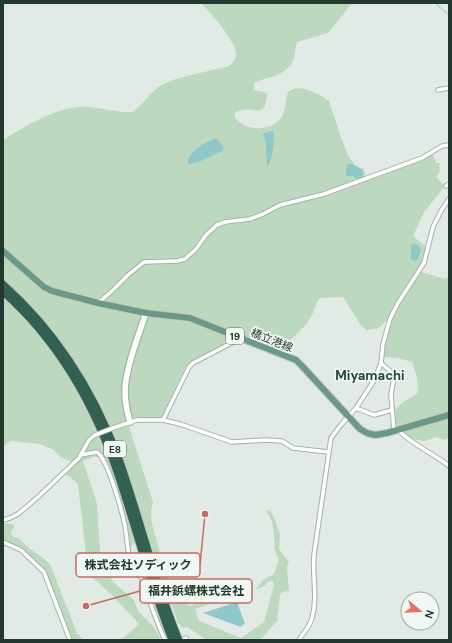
<svg xmlns="http://www.w3.org/2000/svg" width="452" height="643" font-family="'DM Sans','Noto Sans JP',sans-serif">
<style>
.green{fill:#bcd9bf}
.water{fill:#8fc8c9}
.lines{fill:none;stroke-linecap:round;stroke-linejoin:round}
.stream{stroke:#8fc8c9;stroke-width:1}
.street-casing{stroke:#a4b1aa;stroke-width:5.5}
.secondary-casing{stroke:#a1b4aa;stroke-width:8}
.primary-casing{stroke:#c1c7c5;stroke-width:8}
.highway-casing{stroke:#c1c7c5;stroke-width:9}
.street{stroke:#fff;stroke-width:3.5}
.secondary{stroke:#fff;stroke-width:5.5}
.primary{stroke:#6a9a87;stroke-width:6}
.highway{stroke:#326151;stroke-width:7}
.street-bridge-casing{stroke:#a4b1aa;stroke-width:5.5;stroke-linecap:butt}
.street-bridge{stroke:#fff;stroke-width:3.5}
.labels{text-anchor:middle;dominant-baseline:central;stroke-width:3.5;stroke-linejoin:round;paint-order:stroke}
.shield{fill:#f1f7f3;stroke:#61716a;stroke-width:1}
.shield-label{font-size:10px;font-weight:bold;fill:#23382f}
.street-label{font-size:11px;fill:#23382f;stroke:#f1f7f3}
.quarter-label{font-size:13px;font-weight:bold;fill:#224839;stroke:#f1f7f3}
.leader{fill:none;stroke:#c56a5e;stroke-width:1.5}
.callout-dot{fill:#c56a5e;stroke:#f1f7f3;stroke-width:1.5}
.callout{fill:#f1f7f3;stroke:#c56a5e;stroke-width:1.5}
.callout-label{font-size:12px;text-anchor:middle;font-weight:bold;fill:#23382f}
</style>
<rect width="100%" height="100%" fill="#e1eae4"/>
<g class="green">
<path d="M201,3H352L328,33L297,42C295,48 295,54 293,60C286,77 268,76 254,83V90L267,93C266,124 252,102 235,113V117C243,131 270,132 280,119C286,112 285,101 288,92C298,82 320,94 329,101L343,143L349,157L355,165L364,169L366,180L424,159L432,153L436,163H440L439,166L440,172L436,177L445,186L424,212L413,236L425,246L424,257L421,265L395,304L387,320L379,328L367,330L362,327L343,297L320,298C315,303 316,309 312,315C306,327 285,349 271,347L241,336L203,355L186,366L163,416L159,418H132L128,424L153,502L151,511L152,524L165,570L172,586L179,589L189,606L200,602L201,598L207,600L220,595H236L195,609L199,621L241,638L264,622L274,585L273,581L267,582L265,586L256,589L263,580L274,574L279,560C270,545 279,527 266,511L270,510L275,520L280,534L279,549L289,562L287,567L289,591L282,592L280,595L277,621L260,640H207L187,627L183,628L178,623L156,559L149,543L146,531L130,548L128,534L103,457H93L83,461L97,504L100,551L112,581L134,600L138,611L154,627L161,640H121L139,624L112,595L93,578L87,562L78,485L75,481L65,474L74,464L68,460L59,456L54,450L40,444L12,441L6,444L3,448V140C28,125 59,105 89,107C104,108 118,113 133,112C142,105 149,95 157,88C173,76 210,72 229,66C233,63 235,60 236,56C238,43 210,12 201,3Z"/>
<path d="M421,272L445,279L449,277V438L445,440L436,437L424,441L412,439L395,427L394,411L402,403L417,394C420,383 416,373 412,362L398,358L383,357C385,326 402,297 421,272Z"/>
<path d="M7,523L14,525V527L11,532L12,537L19,538C27,549 40,554 50,564L77,633L84,640H72C65,626 60,612 54,597C51,588 50,578 45,571C34,556 19,547 3,540V524Z"/>
</g>
<g class="water">
<path d="M271,131L274,133C274,143 273,159 267,167L266,144L263,134Z"/>
<path d="M216,138L223,146L224,150C212,155 201,163 188,164C188,150 205,143 216,138Z"/>
<path d="M348,164H352L362,170L363,175L360,179H357L353,176H346V167Z"/>
<path d="M412,244L418,245L421,250L418,259L415,261L411,259V245Z"/>
<path d="M237,602L245,624L242,625L241,627L203,613Z"/>
</g>
<g class="lines">
<path class="stream" d="M435,3L449,15"/>
<g class="street-casing">
<g id="street">
<path d="M438,90L449,88"/>
<path d="M446,186L449,184"/>
<path d="M98,303L112,291L128,275L144,262L177,261L185,259L196,249L206,235L217,225L225,222L250,219L263,214L280,205L324,194L422,158L442,146L449,145"/>
<path d="M381,363L391,372L394,378L391,394L394,431"/>
<path d="M356,408L374,415L392,410"/>
<path d="M163,420L189,367L193,363L241,338"/>
<path d="M113,428L137,420H163L180,424L232,442L265,440L282,441L293,448L328,452"/>
<path d="M398,430C411,444 433,453 449,466"/>
<path d="M80,455L97,452C108,460 122,511 125,526C127,537 127,548 130,559C133,566 138,571 141,577C149,598 155,619 165,640"/>
<path d="M3,520L10,518L18,514L38,497L79,458L89,440L95,435"/>
<path d="M3,542L21,550L44,572L70,640"/>
<path d="M184,639L186,638L187,640"/>
<path d="M299,640C303,633 310,627 312,618C318,598 312,576 314,555L331,438L340,426L356,408L375,379L381,363L383,344L390,319L398,303L424,263L433,227L441,211L449,199"/>
</g>
</g>
<g class="secondary-casing">
<path id="secondary" d="M130,422C127,412 125,401 125,391C125,370 139,334 146,313"/>
</g>
<g class="primary-casing">
<path id="primary" d="M3,251L44,287L52,291L98,303L146,313L190,318L296,360L302,366L360,429L367,433L375,435L387,433L449,415"/>
</g>
<g class="highway-casing">
<g id="highway">
<path d="M3,284C56,331 93,390 118,456C140,517 154,580 179,640"/>
<path d="M3,292C59,342 96,408 119,478C137,532 151,587 172,640"/>
</g>
</g>
<use href="#street" class="street"/>
<use href="#secondary" class="secondary"/>
<use href="#primary" class="primary"/>
<use href="#highway" class="highway"/>
<g class="street-bridge-casing">
<path id="street-bridge" d="M95,435L113,428"/>
</g>
<use href="#street-bridge" class="street-bridge"/>
</g>
<g class="labels">
<g class="shield">
<rect x="226" y="328" width="18" height="16" rx="3"/>
<rect x="104" y="441" width="22" height="16" rx="3"/>
</g>
<g class="shield-label">
<text x="235" y="336">19</text>
<text x="115" y="449">E8</text>
</g>
<g class="street-label">
<text transform="translate(272 340) rotate(22)">橋立港線</text>
</g>
<g class="quarter-label">
<text x="370" y="375">Miyamachi</text>
</g>
</g>
<path class="leader" d="M205 514L200 565M86 606L140 591"/>
<g class="callout-dot">
<circle cx="205" cy="514" r="4"/>
<circle cx="86" cy="606" r="4"/>
</g>
<g class="callout">
<rect x="76" y="553" width="124" height="24" rx="4"/>
<rect x="140" y="579" width="112" height="24" rx="4"/>
</g>
<g class="callout-label">
<text x="138" y="569">株式会社ソディック</text>
<text x="196" y="595">福井鋲螺株式会社</text>
</g>
<rect width="452" height="643" fill="none" stroke="#23382f" stroke-width="8"/>
<g transform="translate(420 611) rotate(109)"><circle r="19" fill="#f1f7f3" stroke="#9faba5"/>
<path d="M0-3L7 15L0 10L-7 15Z" fill="#e27366"/>
<text y="-6" font-size="11" font-weight="bold" text-anchor="middle" fill="#23382f">N</text>
</g>
</svg>
